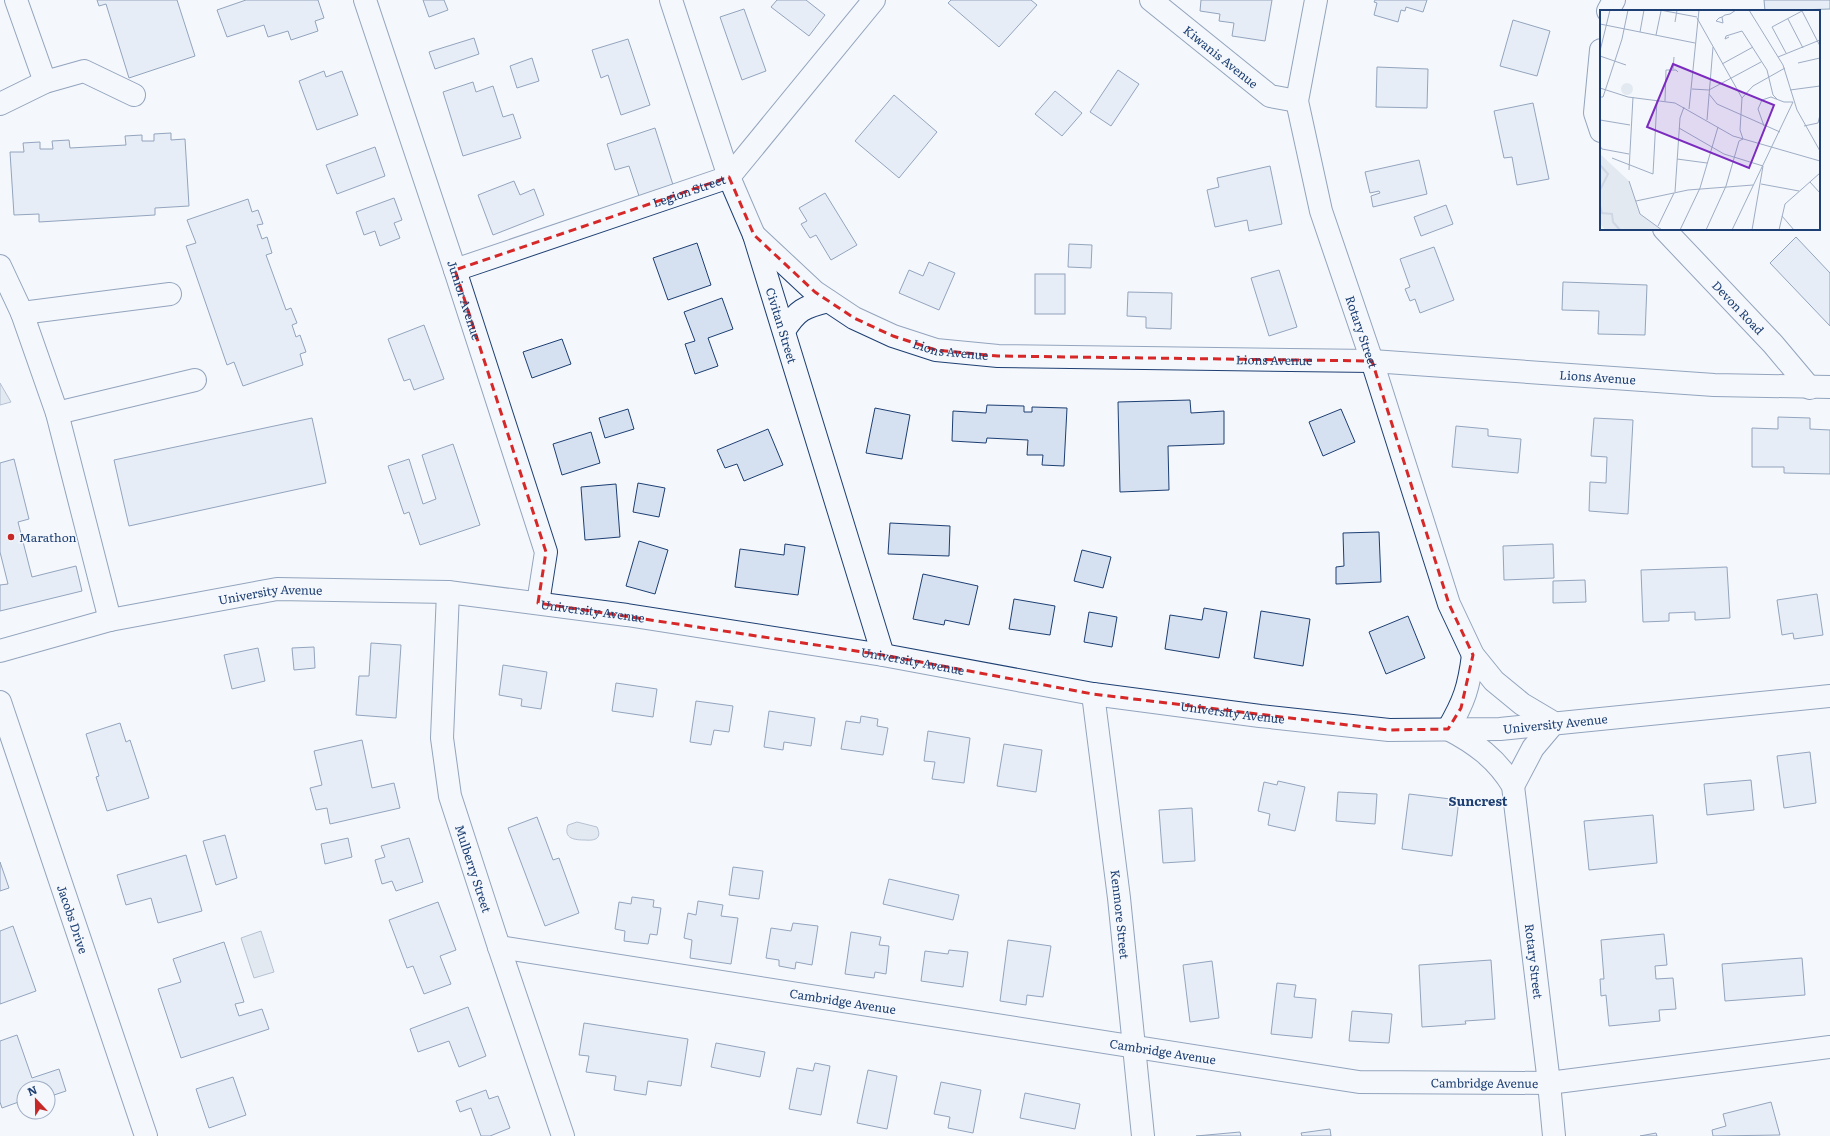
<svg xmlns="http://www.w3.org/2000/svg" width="1830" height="1136" font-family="Literata,serif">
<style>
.water{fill:#cfd7e4;stroke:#687fa3}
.building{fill:#d5e0f0;stroke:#1d3f73}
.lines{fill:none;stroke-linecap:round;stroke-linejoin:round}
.minor-casing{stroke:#1d3f73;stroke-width:24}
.tertiary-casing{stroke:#1d3f73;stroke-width:24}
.minor{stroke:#f4f7fb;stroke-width:22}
.tertiary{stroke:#f4f7fb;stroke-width:22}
.marked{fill:none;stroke:#d62828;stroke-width:3;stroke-dasharray:8 5;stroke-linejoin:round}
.poi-dot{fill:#c62828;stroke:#f4f7fb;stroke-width:1.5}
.labels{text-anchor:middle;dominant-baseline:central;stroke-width:3;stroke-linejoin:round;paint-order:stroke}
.street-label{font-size:12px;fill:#1d3f73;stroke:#f4f7fb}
.poi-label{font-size:12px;fill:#1d3f73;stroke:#f4f7fb;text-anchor:start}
.neighbourhood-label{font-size:13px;font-weight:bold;fill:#1d3f73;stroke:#f4f7fb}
.inset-river{fill:none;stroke:#cfd7e4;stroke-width:2}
.inset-road{fill:none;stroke:#9eadc5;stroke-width:1}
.view{fill:#7b2cbf;fill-opacity:0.15;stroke:#7b2cbf;stroke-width:2}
.inset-edge{fill:none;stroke:#1d3f73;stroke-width:2}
</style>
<rect width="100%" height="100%" fill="#f4f7fb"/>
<g class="water">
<path d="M0,383L11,402L0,405Z"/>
<path d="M577,822L597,827C602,838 596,841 585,840C575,840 563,839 568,825Z"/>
<path d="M261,931L274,972L254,978L241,938Z"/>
</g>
<g class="building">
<path d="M97,0H177L195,56L129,78L106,4L99,6Z"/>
<path d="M246,0H318L324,18L315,21L318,31L291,40L288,31L268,37L264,25L227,37L217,10Z"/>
<path d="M423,0H444L448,10L429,17Z"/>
<path d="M777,0H806L825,15L809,36L771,7Z"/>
<path d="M951,0H1031L1037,5L999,47L948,3Z"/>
<path d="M1201,0H1272L1265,41L1232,36L1234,23L1219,21L1220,14L1200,11Z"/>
<path d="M1375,0H1427L1423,12L1406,7L1405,11L1401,10L1398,22L1374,15L1377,3L1374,2Z"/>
<path d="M1764,0H1830V9L1765,11Z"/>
<path d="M744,9L766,71L742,80L720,17Z"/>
<path d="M1513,20L1550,31L1537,76L1500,66Z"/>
<path d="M474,38L479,54L435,69L429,52Z"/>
<path d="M628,39L650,105L621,115L608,75L601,78L592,50Z"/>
<path d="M532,58L539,81L517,88L510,66Z"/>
<path d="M1377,67L1428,69L1427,108L1376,107Z"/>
<path d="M1118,70L1139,84L1111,126L1090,112Z"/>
<path d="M324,71L326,77L342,71L358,115L317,130L299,81Z"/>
<path d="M473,82L476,92L493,86L503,117L513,114L521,138L463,156L443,92Z"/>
<path d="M1055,91L1082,113L1062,136L1035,114Z"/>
<path d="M894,95L937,132L899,178L855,141Z"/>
<path d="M1533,103L1549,179L1517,185L1512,157L1504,158L1494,111Z"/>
<path d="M655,128L674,188L640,199L629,166L615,170L607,144Z"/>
<path d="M171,133V140L185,139L189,206L155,208V215L39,222V214L14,215L10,152H24L23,143L40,142V149H53L52,141L69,140L70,148L126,145L125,136L142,135V141H154V134Z"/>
<path d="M375,147L385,176L337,194L326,165Z"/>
<path d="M1419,160L1427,194L1373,207L1371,196L1380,193L1379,191L1370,193L1365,172Z"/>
<path d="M1270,166L1282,224L1249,231L1247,220L1215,227L1207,190L1219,187L1217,178Z"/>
<path d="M514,181L520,195L534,189L544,215L493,235L478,195Z"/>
<path d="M825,193L857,245L831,260L816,235L810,238L801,224L807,221L799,208Z"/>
<path d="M394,198L402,220L394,223L400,238L380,246L375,231L364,235L356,212Z"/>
<path d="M248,199L252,212L258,210L263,224L257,225L262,239L267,237L272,253L266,255L286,310L291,308L297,323L292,325L296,337L300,335L306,352L300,354L303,365L243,386L234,362L227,365L186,246L196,243L187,220Z"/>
<path d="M1446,205L1453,224L1421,236L1414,217Z"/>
<path d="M1796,237L1830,273V326L1770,263Z"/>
<path d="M697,243L711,285L668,300L653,258Z"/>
<path d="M1069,244L1092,245L1091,268L1068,267Z"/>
<path d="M1434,247L1454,300L1420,313L1415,299L1410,301L1405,289L1410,287L1400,259Z"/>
<path d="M929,262L955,273L939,310L899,293L909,270L923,276Z"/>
<path d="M1279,270L1297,327L1269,336L1251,278Z"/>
<rect x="1035" y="274" width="30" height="40"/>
<path d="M1563,282L1647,285L1645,335L1598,334L1599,311L1562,310Z"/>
<path d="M1128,292L1172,293L1171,329L1146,328V317L1127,316Z"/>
<path d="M722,298L733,329L708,338L718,366L695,374L685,344L695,341L684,312Z"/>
<path d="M424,325L444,379L414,390L410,379L404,381L388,339Z"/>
<path d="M562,339L571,364L532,378L523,352Z"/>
<path d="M1190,400L1191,413L1224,411V444L1168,446L1169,490L1120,492L1118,402Z"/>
<path d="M987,405L1024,406V412H1032V407L1067,408L1064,466L1042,465L1043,455H1027L1028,440L987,438L986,443L952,441L953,411L986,413Z"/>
<path d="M875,408L910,415L902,459L866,453Z"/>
<path d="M628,409L634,429L605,438L599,418Z"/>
<path d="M1341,409L1355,442L1323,456L1309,422Z"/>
<path d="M1778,417L1810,418V429L1830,430V474L1784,473V467H1752V428L1778,429Z"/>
<path d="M312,418L326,483L129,526L114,460Z"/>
<path d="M1594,418L1633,420L1628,514L1589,511L1590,482L1606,483L1607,457L1591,456Z"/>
<path d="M1456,426L1488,429V436L1521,439L1518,473L1452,467Z"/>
<path d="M768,429L783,465L744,481L737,464L725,468L717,450Z"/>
<path d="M591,432L600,463L562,475L553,444Z"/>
<path d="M453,444L480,525L420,545L409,512L404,514L388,466L409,459L423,504L436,499L422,455Z"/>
<path d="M14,459L29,519L18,522L32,577L76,566L82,591L0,611V585L8,584L0,552V463Z"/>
<path d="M638,483L665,488L659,517L633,512Z"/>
<path d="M616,484L620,537L585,540L581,487Z"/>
<path d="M890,523L950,526L949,556L888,554Z"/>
<path d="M1379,532L1381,582L1336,584V567L1344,566L1343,533Z"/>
<path d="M639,541L668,550L655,594L626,586Z"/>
<path d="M785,544L805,547L798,595L735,587L740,549L784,555Z"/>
<path d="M1553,544L1554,578L1504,580L1503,546Z"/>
<path d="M1082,550L1111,557L1103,588L1074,581Z"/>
<path d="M1727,567L1730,618L1695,620V612L1669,613V621L1643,622L1641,570Z"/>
<path d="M923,574L978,586L969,625L945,620L944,625L913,619Z"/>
<path d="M1585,580L1586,602L1553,603V581Z"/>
<path d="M1817,594L1823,635L1794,639L1793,633L1782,635L1777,600Z"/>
<path d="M1014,599L1055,606L1050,635L1009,629Z"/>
<path d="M1204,608L1227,612L1219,658L1165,649L1170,615L1202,620Z"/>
<path d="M1261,611L1310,619L1303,666L1254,658Z"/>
<path d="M1089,612L1117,617L1112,647L1084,642Z"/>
<path d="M1408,616L1425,658L1386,674L1369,632Z"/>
<path d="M371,643L401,645L396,718L356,715L359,676H369Z"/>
<path d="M314,647L315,668L294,670L292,648Z"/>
<path d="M258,648L265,681L232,689L224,655Z"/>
<path d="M503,665L547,672L541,709L521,706L522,699L499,695Z"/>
<path d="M616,683L657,689L653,717L612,711Z"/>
<path d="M696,701L733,706L729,732L714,730L711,745L690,742Z"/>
<path d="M769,711L815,718L811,746L784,742L783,750L764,747Z"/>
<path d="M861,716L878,719L877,726L888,728L883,755L841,749L846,721L860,723Z"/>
<path d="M120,723L126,742L130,740L149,798L107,811L96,777L99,776L86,734Z"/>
<path d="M928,731L970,738L964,783L932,779L935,762L924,761Z"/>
<path d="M362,740L372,788L394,783L400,808L330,824L327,808L316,810L310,788L322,785L314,751Z"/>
<path d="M1004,744L1042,750L1036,792L997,786Z"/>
<path d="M1810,752L1816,803L1784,808L1777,756Z"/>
<path d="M1751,780L1754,810L1707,815L1704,784Z"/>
<path d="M1278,781L1305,787L1295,831L1268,825L1270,814L1258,811L1264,782L1277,785Z"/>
<path d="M1338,792L1377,794L1375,824L1336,821Z"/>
<path d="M1409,794L1459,800L1452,856L1402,849Z"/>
<path d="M1192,808L1195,861L1163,863L1159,810Z"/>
<path d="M1653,815L1657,863L1589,870L1584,821Z"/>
<path d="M537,817L553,860L559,858L579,913L545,926L508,828Z"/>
<path d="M225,835L237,878L216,885L203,841Z"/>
<path d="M348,838L352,857L325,864L321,844Z"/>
<path d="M409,838L423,882L396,891L392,881L382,884L375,860L385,857L381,846Z"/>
<path d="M186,855L202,911L158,923L151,898L126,905L117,875Z"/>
<path d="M0,862L9,888L0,891Z"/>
<path d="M733,867L763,871L759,899L729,895Z"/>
<path d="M889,879L959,895L953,920L883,904Z"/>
<path d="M632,897L654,900L653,907L661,908L657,935L650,934L648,944L624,941L625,931L615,929L619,902L631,904Z"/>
<path d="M698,901L723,905L721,916L738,918L731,964L690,958L692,940L684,938L688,913L696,915Z"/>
<path d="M438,902L456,950L440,956L451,984L424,994L413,966L407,968L389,920Z"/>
<path d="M793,923L818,926L812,965L796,962L795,969L779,966V960L766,958L771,928L791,931Z"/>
<path d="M13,926L36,991L0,1004V931Z"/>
<path d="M851,932L881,937L879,945L889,946L886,974L875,972L874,978L845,974Z"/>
<path d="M1664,934L1667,965L1655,966L1656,979L1673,978L1676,1009L1659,1010L1660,1021L1609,1026L1606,995L1601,996L1600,979H1604L1601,940Z"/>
<path d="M1008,940L1051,946L1043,997L1027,995L1026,1005L1000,1001Z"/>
<path d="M224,942L244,1002L235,1004L239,1016L262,1009L269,1029L181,1058L158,989L181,982L173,959Z"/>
<path d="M949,950L968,952L963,987L921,981L925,951L948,954Z"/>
<path d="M1802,958L1805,995L1725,1001L1722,964Z"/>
<path d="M1491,960L1495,1019L1465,1021L1466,1024L1422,1027L1419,965Z"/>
<path d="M1212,961L1219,1018L1190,1022L1183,965Z"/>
<path d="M1277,983L1296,985L1294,997L1316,999L1312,1038L1271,1034Z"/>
<path d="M468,1007L486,1056L459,1067L449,1041L418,1052L410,1029Z"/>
<path d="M1352,1011L1392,1014L1389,1043L1349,1041Z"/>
<path d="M584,1023L688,1039L681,1086L648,1081L646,1095L614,1090L616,1076L586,1072L589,1056L579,1055Z"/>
<path d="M17,1035L32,1078L59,1069L66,1091L48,1097V1088H24V1100L2,1108L0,1102V1041Z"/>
<path d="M716,1043L765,1052L760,1077L711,1067Z"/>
<path d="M815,1063L830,1066L821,1115L789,1109L797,1068L813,1071Z"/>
<path d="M868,1070L897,1076L887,1129L857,1123Z"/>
<path d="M233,1077L246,1115L209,1128L196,1089Z"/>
<path d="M941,1082L981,1090L973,1133L948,1128L950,1117L934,1114Z"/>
<path d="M486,1090L489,1099L498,1096L510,1128L490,1136H481L471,1108L460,1112L456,1101Z"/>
<path d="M1025,1093L1080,1104L1075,1129L1020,1118Z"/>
<path d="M1771,1102L1780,1135L1713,1136L1712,1130L1726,1126L1723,1114Z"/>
<path d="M1330,1129L1331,1136H1302L1301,1133Z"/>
<path d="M1240,1132L1241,1136H1196Z"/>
<path d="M1656,1133L1657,1136H1640Z"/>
</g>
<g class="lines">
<g class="minor-casing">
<g id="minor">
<path d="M16,0L45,82"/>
<path id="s1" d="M365,0L455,270L546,552L538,603"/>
<path id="s2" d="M671,0L729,177L754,235L883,655"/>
<path id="s3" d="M1151,0L1270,96L1297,101"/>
<path id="s4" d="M1316,0L1297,101L1321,211L1372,361L1449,604L1473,655L1494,681L1522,704L1554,723L1533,748L1513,786"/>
<path d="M1608,11L1614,0"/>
<path d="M1601,50L1595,113L1601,131"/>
<path d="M0,104L45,82L84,71L134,95"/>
<path id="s5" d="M1664,229L1773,344L1810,388"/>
<path id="s6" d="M754,235L815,292L854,318L893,336L936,350L998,356L1372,361L1714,385L1830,387"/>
<path d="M0,266L22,313L57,413L110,620"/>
<path id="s7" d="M455,270L729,177L874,0"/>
<path d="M22,313L170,294"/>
<path d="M784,331C797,310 804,307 828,301"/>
<path d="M57,413L195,380"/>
<path id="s8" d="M448,592L442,738L450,796L499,947L563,1136"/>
<path id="s9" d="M1473,655C1469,687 1464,702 1448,729C1475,743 1497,759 1513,786L1549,1083L1554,1136"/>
<path id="s10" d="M1093,694L1119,898L1143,1136"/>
<path id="s11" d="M0,702L146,1136"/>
<path id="s12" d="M499,947L1359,1082L1549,1083L1830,1047"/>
</g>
</g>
<g class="tertiary-casing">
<g id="tertiary">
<path id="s13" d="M0,651L110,620L277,589L448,592L627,615L883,655L1093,694L1260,716L1389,730L1500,729L1830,696"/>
</g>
</g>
<use href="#minor" class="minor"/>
<use href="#tertiary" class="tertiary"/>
</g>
<path d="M0 0H1830V1136H0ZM729,177L754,235L815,292L854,318L893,336L936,350L998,356L1372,361L1449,604L1473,655L1461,708L1448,729L1389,730L1093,694L883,655L538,603L546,552L455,270Z" fill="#f4f7fb" fill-opacity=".55" fill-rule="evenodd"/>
<path class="marked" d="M729,177L754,235L815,292L854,318L893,336L936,350L998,356L1372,361L1449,604L1473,655L1461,708L1448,729L1389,730L1093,694L883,655L538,603L546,552L455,270Z"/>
<circle class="poi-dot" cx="11" cy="537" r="4"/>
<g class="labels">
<g class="street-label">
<text stroke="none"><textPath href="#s3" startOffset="90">Kiwanis Avenue</textPath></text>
<text stroke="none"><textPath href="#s7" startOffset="247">Legion Street</textPath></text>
<text stroke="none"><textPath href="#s1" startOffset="316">Junior Avenue</textPath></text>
<text stroke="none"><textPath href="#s5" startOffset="108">Devon Road</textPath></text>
<text stroke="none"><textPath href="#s2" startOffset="344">Civitan Street</textPath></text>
<text stroke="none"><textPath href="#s4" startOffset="343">Rotary Street</textPath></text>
<text stroke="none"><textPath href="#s6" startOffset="233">Lions Avenue</textPath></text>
<text stroke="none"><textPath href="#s6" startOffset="557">Lions Avenue</textPath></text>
<text stroke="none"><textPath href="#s6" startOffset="881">Lions Avenue</textPath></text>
<text stroke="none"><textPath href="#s13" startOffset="277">University Avenue</textPath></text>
<text stroke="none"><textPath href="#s13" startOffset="601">University Avenue</textPath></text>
<text stroke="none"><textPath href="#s13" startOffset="925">University Avenue</textPath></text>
<text stroke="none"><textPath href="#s13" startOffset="1249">University Avenue</textPath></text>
<text stroke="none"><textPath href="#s13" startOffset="1573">University Avenue</textPath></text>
<text stroke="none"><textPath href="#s8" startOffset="281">Mulberry Street</textPath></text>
<text stroke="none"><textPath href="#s10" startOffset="222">Kenmore Street</textPath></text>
<text stroke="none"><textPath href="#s11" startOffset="229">Jacobs Drive</textPath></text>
<text stroke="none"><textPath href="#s9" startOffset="343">Rotary Street</textPath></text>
<text stroke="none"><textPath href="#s12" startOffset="348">Cambridge Avenue</textPath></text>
<text stroke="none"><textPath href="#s12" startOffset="672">Cambridge Avenue</textPath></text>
<text stroke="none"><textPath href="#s12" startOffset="996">Cambridge Avenue</textPath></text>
</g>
<g class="poi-label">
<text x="19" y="537">Marathon</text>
</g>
<g class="neighbourhood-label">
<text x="1478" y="800">Suncrest</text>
</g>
</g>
<g transform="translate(1600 10)">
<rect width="220" height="220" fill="#f4f7fb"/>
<path d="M21 79a6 6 0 1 1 12 0a6 6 0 1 1-12 0ZM0,144L29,171L40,204L62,220H5L0,213Z" fill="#e3e9f0"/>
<path class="inset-river" d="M0,155L8,164L0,180M0,196L2,203L12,204L13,212L20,220"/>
<path class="inset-road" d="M60,0L97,7M149,0L183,55L197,100L220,141M202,1L220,36M122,7L123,13L116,11L119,8L122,7L125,5L130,4L136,0M97,8L142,88M188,9L203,38M75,12L77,0M0,14L95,33M40,22L44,0M56,25L61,1M129,27L125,29L126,26L142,21L167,60L173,85L178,90M0,41L10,0M186,43L172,17L202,1M0,46L26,55M178,47L220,30M198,53L220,48M122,54L153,37M73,59L74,47M0,78L28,87L75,93L133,126L220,151M92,79L109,80L161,52M190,80L220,76M109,84L117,94L180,122M0,87H3L5,81L22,29L28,0M65,91L66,60H76L78,62M89,99L99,0M0,110L30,115M107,110L113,37M164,116L158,99L162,90L171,87L184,92H193M204,116L218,113L220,105M79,118L124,144L163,156L152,220M0,136L2,139L29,144M12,148L53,164L57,90M77,149L107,153M29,160L33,87M29,171L40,204L62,220M210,172L220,183M161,174L199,181M75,182L80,108L84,97M36,191L88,180L153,175M182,206L194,220M58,216L74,183M80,220L100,178L118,117M106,220L126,176L139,131L143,129L140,120L142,88L153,76L185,58M132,220L193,92M179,220L185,194L220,163"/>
<path class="view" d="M73,54L174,95L149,158L47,117Z"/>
<rect width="220" height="220" class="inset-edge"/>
</g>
<g transform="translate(36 1100) rotate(338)"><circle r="19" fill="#f4f7fb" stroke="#9eadc5"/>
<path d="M0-3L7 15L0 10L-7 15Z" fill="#c62828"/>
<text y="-6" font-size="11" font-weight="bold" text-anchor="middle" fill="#1d3f73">N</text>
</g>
</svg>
